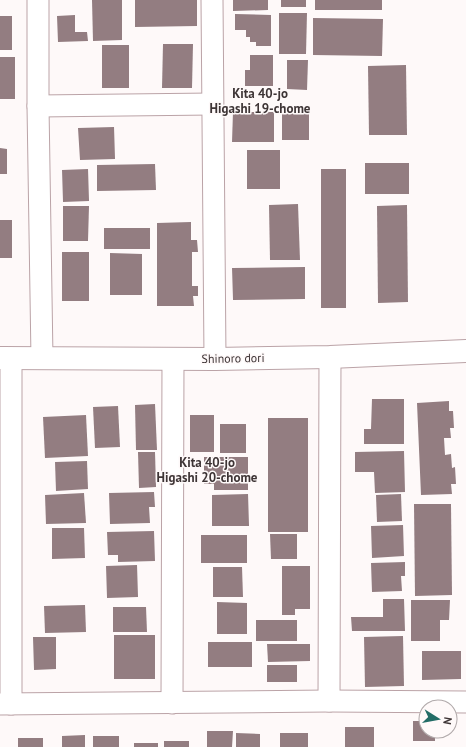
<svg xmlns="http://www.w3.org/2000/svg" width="466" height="747" font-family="'PT Sans',sans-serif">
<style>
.building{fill:#937d81}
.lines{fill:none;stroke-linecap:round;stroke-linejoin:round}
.street-casing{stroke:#bba3a7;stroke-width:23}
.secondary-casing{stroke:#bba3a7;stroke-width:24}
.street{stroke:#fff;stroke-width:21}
.secondary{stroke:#fff;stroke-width:22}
.labels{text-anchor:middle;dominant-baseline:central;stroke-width:3;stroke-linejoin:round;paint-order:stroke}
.street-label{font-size:12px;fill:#3d3435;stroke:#fef9f9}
.neighbourhood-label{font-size:13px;font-weight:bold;fill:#3d3435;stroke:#fef9f9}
</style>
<rect width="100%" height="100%" fill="#fef9f9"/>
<g class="building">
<path d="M92,0H122V40L93,41Z"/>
<path d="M135,0H197V26L135,27Z"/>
<path d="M233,0H268V10L233,11Z"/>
<rect x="281" y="0" width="25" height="7"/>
<rect x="315" y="0" width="67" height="10"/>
<path d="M279,13H307L306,54H279Z"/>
<path d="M235,14L271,15V46H256V42H250V37H246V30H235Z"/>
<path d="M75,15V32H87L88,41L58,42L57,16Z"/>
<rect x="0" y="16" width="12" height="34"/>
<path d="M313,18L383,19L382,56L313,55Z"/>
<path d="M163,44H193L192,88H162Z"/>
<rect x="102" y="45" width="27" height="43"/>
<path d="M250,55H273V86H245V70H250Z"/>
<rect x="0" y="57" width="15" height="42"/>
<path d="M287,60H308L307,90L287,89Z"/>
<path d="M406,65L407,135H369L368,66Z"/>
<rect x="282" y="111" width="27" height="29"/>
<path d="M233,112H274V142H232Z"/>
<path d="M114,127L115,159L80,160L78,128Z"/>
<path d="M0,148L7,149V174H0Z"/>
<rect x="247" y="150" width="33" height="39"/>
<rect x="365" y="163" width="44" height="31"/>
<path d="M155,164L156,190L97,191V165Z"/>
<path d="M88,169L89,201L63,202L62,170Z"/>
<rect x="321" y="169" width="25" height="139"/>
<path d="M298,204L300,260H270L269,205Z"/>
<path d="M407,205L408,302L378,303L377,206Z"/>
<path d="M63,206H89L88,241H63Z"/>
<rect x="0" y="220" width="12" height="38"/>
<path d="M191,222V240H197L198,252H192V286H198V296H193L194,306H157V223Z"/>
<rect x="104" y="228" width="46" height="21"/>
<rect x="62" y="252" width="27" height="49"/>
<path d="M110,253L142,254V295H110Z"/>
<path d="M305,267V299L233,300L232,268Z"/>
<path d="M372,399H404V444H364V429H371Z"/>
<path d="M449,401V411H453L454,428H450L451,438H444L445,455L451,454L452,468L455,467L456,484H451L452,494L421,495L417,403Z"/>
<path d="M155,404L157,450H136L135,405Z"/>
<path d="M118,406L120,447L95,448L93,407Z"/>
<path d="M86,415L88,456L45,458L43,417Z"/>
<rect x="190" y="415" width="24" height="37"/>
<rect x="268" y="418" width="40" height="114"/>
<rect x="220" y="424" width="26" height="29"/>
<path d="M404,451L405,492L375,493L374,472H355V452Z"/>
<path d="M138,452H155L156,487L139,488Z"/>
<path d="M204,457H248V490H214V484H204Z"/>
<path d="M87,461L88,489L56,491L55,462Z"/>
<path d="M154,492L155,507H149L150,523L110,524L109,493Z"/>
<path d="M84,493L86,523L46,524L45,495Z"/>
<path d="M248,494L249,526H212V495Z"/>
<path d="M401,494L402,521L377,522L376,495Z"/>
<path d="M414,504H451L452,595L415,596Z"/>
<path d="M403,525L404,556L372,558L371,526Z"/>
<path d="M52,528H84L85,558L52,559Z"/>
<path d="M154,531L155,561L118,562V555H108L107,532Z"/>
<path d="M270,534H297V559H271Z"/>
<rect x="201" y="535" width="46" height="28"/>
<path d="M405,562V576H401L402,591L372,592L371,563Z"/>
<path d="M137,565L138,597L107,598L106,566Z"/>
<path d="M282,566H310V609H295V615H282Z"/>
<path d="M213,567H242L243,597H213Z"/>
<path d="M383,599H404L405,631H352L351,617H383Z"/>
<path d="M411,600H450L449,620H440V641H411Z"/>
<path d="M217,602L247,603V634H217Z"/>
<path d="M85,605L86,632L45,633L44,606Z"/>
<path d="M113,607H146L147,632H113Z"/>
<rect x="256" y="620" width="41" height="21"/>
<rect x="114" y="635" width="41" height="44"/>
<path d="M403,636L404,686L365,687L364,637Z"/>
<path d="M33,637H56V669L34,670Z"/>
<rect x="208" y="642" width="44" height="25"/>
<path d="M267,644H310V661L268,662Z"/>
<path d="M422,651H461V679L422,680Z"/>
<rect x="267" y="665" width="30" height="17"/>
<path d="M413,721H426V731H435V741H413Z"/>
<rect x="345" y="727" width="29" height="20"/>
<path d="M207,731H233L232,747H207Z"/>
<path d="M236,733L260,734V747H236Z"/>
<rect x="280" y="733" width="28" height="14"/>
<path d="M85,735V747H62V736Z"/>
<rect x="93" y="736" width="26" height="11"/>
<rect x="18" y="738" width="25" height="9"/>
<rect x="164" y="741" width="25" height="6"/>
<rect x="134" y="743" width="24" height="4"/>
</g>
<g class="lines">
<g class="street-casing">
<g id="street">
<path d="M38,0V106L42,358"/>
<path d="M212,0L215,359"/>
<path d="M38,106L212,104"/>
<path d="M11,358V704"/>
<path d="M329,701L330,357"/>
<path d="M172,703L173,359"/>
<path d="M0,704L329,701L466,702"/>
</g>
</g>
<g class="secondary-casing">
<path id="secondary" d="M0,358L215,359L330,357L466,351"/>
</g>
<use href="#street" class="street"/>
<use href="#secondary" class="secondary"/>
</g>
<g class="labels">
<g class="street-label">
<text transform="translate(233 358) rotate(-1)">Shinoro dori</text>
</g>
<g class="neighbourhood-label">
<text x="260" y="93">Kita 40-jo<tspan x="260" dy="15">Higashi 19-chome</tspan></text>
<text x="207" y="462">Kita 40-jo<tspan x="207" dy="15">Higashi 20-chome</tspan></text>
</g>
</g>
<g transform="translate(438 719) rotate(101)"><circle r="19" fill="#fef9f9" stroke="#b1aaab"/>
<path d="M0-3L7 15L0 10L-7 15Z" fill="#226c66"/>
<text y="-6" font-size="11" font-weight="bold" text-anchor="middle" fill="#3d3435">N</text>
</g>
</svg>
